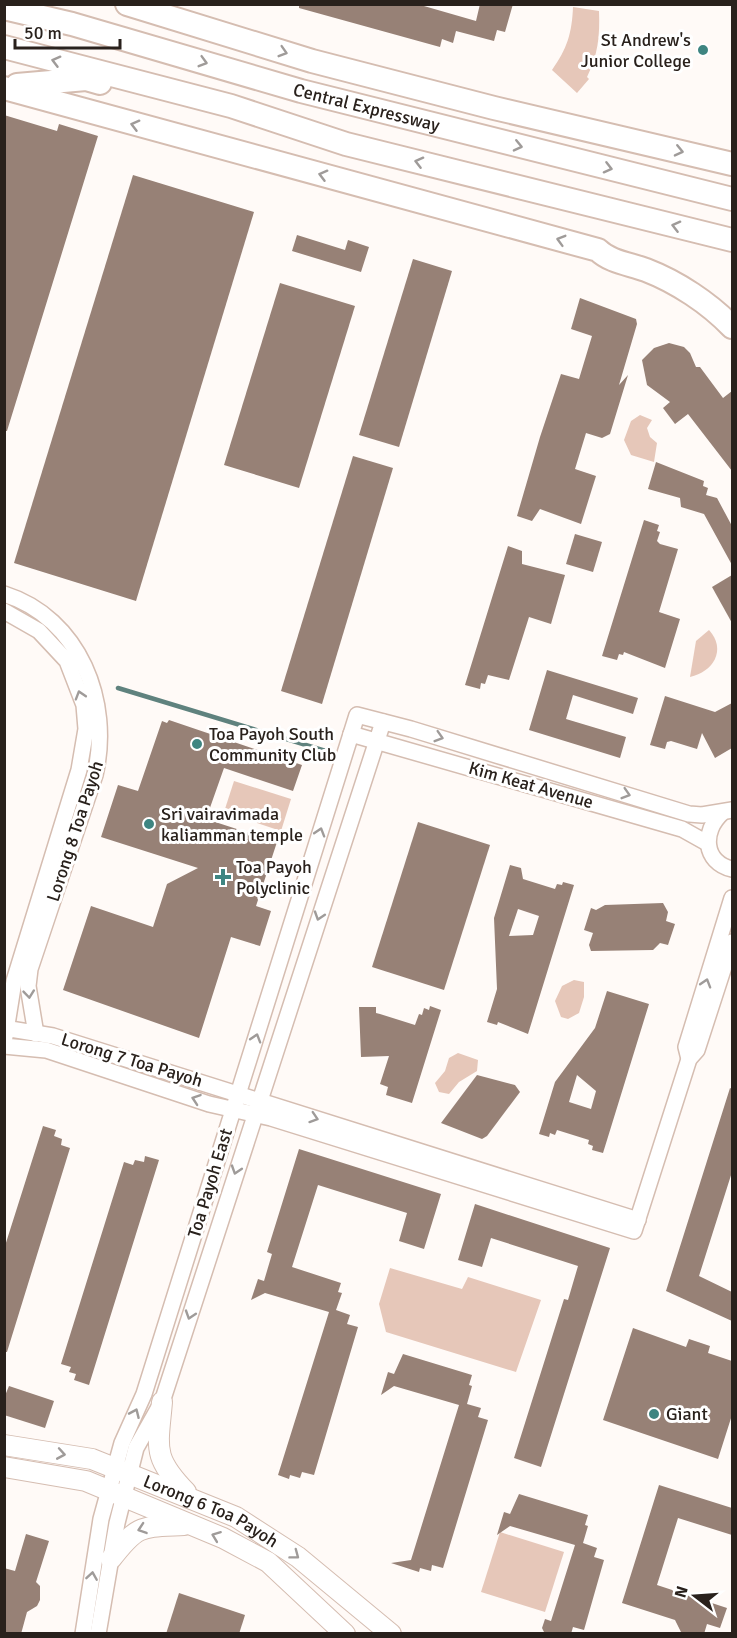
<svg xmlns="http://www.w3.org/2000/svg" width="737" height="1638" font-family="Signika,sans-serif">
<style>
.green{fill:#e6c7b9}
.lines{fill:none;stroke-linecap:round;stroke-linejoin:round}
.stream{stroke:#5f827e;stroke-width:4.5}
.building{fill:#978176;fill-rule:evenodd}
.minor-casing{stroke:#d5bdb1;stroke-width:18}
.major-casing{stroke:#d5bdb1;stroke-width:22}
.highway-casing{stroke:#d5bdb1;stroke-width:26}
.minor{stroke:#fff;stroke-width:15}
.major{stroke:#fff;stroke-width:20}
.highway{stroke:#fff;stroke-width:22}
.oneway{stroke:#9f9b99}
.poi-dot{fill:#3e8581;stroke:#fff;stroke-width:2}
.labels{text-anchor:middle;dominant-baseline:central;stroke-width:6;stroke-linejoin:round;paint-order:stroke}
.poi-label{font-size:18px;fill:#29211c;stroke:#fff;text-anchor:start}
.street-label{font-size:18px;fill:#29211c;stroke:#fff}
</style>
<rect width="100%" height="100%" fill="#fffaf7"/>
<g class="green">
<path d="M573,7L599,11C600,36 598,55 587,77L589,79L577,93L552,70C567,49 572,33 573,7Z"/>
<path d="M640,415L652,420L647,428L650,437L657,443L654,462L631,455L624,440L631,421Z"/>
<path d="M709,630C727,650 713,672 690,677L696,641Z"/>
<path d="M234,781L291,799L281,831L224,812Z"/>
<path d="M574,980L584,982V997L579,1013L568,1019L561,1017L555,1001L562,986Z"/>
<path d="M458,1053L478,1060L477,1071L459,1082L449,1094L439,1092L435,1083L445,1071L449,1058Z"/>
<path d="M390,1268L462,1289L468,1277L541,1300L516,1372L386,1332L379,1304Z"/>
<path d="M500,1532L564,1552L545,1612L481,1592Z"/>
</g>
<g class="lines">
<path class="stream" d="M118,688L329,752"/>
</g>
<g class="building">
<path d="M299,4H417L476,21L480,4H513L505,32L497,30L494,41L456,31L453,43L442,39L440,47L299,8Z"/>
<path d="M4,115L57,131L59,124L98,136L7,431H4Z"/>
<path d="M133,175L254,212L136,601L14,563Z"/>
<path d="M297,235L345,250L348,240L369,247L361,272L292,251Z"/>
<path d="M413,259L452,271L399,447L359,435Z"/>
<path d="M280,283L355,306L299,488L224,465Z"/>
<path d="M580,298L636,319L637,324L619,385L628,375L610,434L602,438L586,433L575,469L596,476L581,524L540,509L532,521L517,516L540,437L561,374L579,379L592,336L571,329Z"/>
<path d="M669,343L684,347L690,353L696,367H700L723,398L732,391V471L688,414L675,424L663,408L670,402L647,385L642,360L654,348Z"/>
<path d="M353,456L393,468L322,704L281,691Z"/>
<path d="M656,462L704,481L703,486L708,488L706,495L717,498L732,526V565L704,514L681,507L680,498L648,489Z"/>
<path d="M644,520L659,525L657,531L660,532L657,541L660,544L678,549L659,612L680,619L665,668L624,652L623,655L619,654L617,660L602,656Z"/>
<path d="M575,534L602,542L593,572L566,564Z"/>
<path d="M508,546L522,551V564L565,575L551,624L529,617L509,680L488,675L485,684L481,683L480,689L465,685Z"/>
<path d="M732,575V623L712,587Z"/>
<path d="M547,670L638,698L633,714L573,695L566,719L626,737L620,758L529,730Z"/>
<path d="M665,696L715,712L732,703V748L715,758L702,733L697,749L671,741L667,742L665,749L650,745Z"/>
<path d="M169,720L302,765L293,791L224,768L206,819L277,842L256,906L271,911L260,946L231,937L199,1038L63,990L91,906L153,927L167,884L198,868L101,837L118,785L138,791L162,721L167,723Z"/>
<path d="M418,822L490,845L444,990L372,967Z"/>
<path d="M510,865L521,868L523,879L555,889L557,884L562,885L563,882L574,885L528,1034L498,1022L497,1025L487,1022L497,989L494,918ZM518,909L539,916L533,935L509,936Z"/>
<path d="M663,903L668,912L666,921L675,924L668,945L660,943L653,950L591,951L589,945L593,933L584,930L591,908L596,910L605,905Z"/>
<path d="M607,991L649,1004L603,1153L592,1150L593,1146L588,1144L589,1140L557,1130L555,1135L550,1133L549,1137L539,1134L555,1082L595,1028ZM577,1075L596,1091L591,1109L569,1102Z"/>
<path d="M430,1006L441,1010L412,1103L386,1095L388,1087L380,1084L389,1056L361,1057L359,1007H376V1013L380,1014L415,1025L419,1014L422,1015L424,1008L429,1010Z"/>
<path d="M477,1075L515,1085L520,1092L487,1136L482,1139L441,1123Z"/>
<path d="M730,1088L732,1089V1172L699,1276L732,1292V1321L666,1291Z"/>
<path d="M43,1126L56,1130L54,1136L62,1139L61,1145L70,1148L7,1352H4V1249Z"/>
<path d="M299,1149L441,1194L424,1249L399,1241L407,1213L318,1185L292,1267L341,1283L338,1292L342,1293L336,1310L350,1315L347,1324L358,1327L314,1475L302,1472L300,1478L290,1475L289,1479L278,1475L329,1312L265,1293L251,1300L258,1279L264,1281L272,1254L267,1252Z"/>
<path d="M145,1156L159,1160L89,1385L74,1380L76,1374L69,1372L71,1367L61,1364L124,1162L133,1165L135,1160L144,1162Z"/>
<path d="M475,1204L610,1248L541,1467L514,1458L564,1299L568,1300L578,1266L491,1238L482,1267L458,1260Z"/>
<path d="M633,1328L686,1347L689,1339L710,1346L708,1353L732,1361V1415L718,1459L603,1420Z"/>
<path d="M403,1354L472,1375L469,1385L472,1386L467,1404L481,1408L478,1417L488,1420L443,1568L432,1565L431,1571L420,1568L419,1572L391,1563L411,1560L459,1405L394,1386L381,1395L388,1372L394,1374Z"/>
<path d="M9,1386L54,1401L45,1428L4,1415V1398Z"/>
<path d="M659,1485L732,1508V1535L678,1518L657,1585L727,1608L720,1628L707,1624L704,1634H682L675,1620L622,1603Z"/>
<path d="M519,1494L588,1515L585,1525L588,1526L583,1543L597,1548L594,1557L604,1560L584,1630L573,1627L571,1634H545L542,1628L545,1619L551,1621L575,1545L510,1526L497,1535L504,1512L510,1514Z"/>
<path d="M26,1534L49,1541L36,1582L40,1586V1600L37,1606L27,1612L21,1634H4V1568L15,1571Z"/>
<path d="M179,1593L245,1615L239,1634H166Z"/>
</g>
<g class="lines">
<g class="minor-casing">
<g id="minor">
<path d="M4,594C80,618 112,702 95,775L30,969L28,986L36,1034"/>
<path d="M4,611L39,631L67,661L84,705L86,729L79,770L14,981L5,1037"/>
<path d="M351,734L682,829L707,843"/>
<path d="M722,813C702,831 703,862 732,869"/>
<path d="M4,1028L53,1036L638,1220"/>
<path d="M4,1046L46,1050L209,1104L271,1118L634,1231L689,1059L697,1050L732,942"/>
<path d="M689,1059L686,1047L732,898"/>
<path d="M83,1634L101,1519L122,1443L144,1394L357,715L411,729L689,814L702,815L732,810"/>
<path d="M98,1634L117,1523L136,1448L162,1402L383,722"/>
</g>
</g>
<g class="major-casing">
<g id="major">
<path d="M162,1402C158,1448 152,1457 186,1492"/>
<path id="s1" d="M4,1445L92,1459L236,1517L298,1557L391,1634"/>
<path d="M4,1467L86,1481L223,1538L268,1562L345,1634"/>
<path d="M111,1559C138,1524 141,1527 184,1525"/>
</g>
</g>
<g class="highway-casing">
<g id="highway">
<path d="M127,4L312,61L494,108L732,164"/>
<path id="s2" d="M4,8L72,24L301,91L732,199"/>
<path d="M4,47L231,106L346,144L732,240"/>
<path d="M17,85L86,79L100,83"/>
<path d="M4,88L598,250C610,262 630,264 646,270C677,282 709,303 732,327"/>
</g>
</g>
<use href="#minor" class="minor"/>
<use href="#major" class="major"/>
<use href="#highway" class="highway"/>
</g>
<defs><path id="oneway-chevron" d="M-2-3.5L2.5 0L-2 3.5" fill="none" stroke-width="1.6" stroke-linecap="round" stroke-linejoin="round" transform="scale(1.5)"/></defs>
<g class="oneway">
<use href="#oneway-chevron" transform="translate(283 52) rotate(17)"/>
<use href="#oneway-chevron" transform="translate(56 61) rotate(-165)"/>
<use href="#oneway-chevron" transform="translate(203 62) rotate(16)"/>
<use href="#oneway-chevron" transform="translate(135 125) rotate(-165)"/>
<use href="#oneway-chevron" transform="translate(518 146) rotate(13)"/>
<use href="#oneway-chevron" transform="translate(679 151) rotate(13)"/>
<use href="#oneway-chevron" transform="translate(419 162) rotate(-166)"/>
<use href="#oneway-chevron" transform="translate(608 168) rotate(14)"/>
<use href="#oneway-chevron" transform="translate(323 175) rotate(-165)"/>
<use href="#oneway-chevron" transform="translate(676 226) rotate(-166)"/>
<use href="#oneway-chevron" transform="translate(561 240) rotate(-164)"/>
<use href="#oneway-chevron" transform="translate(80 695) rotate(-107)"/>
<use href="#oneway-chevron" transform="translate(439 737) rotate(17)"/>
<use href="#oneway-chevron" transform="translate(626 794) rotate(17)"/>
<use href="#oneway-chevron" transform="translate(320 832) rotate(-73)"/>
<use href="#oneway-chevron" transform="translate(319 916) rotate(108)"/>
<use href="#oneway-chevron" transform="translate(706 983) rotate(-73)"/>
<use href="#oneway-chevron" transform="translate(29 994) rotate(84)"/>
<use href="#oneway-chevron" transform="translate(256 1038) rotate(-73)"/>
<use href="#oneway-chevron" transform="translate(196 1099) rotate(-161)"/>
<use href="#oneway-chevron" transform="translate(314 1118) rotate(18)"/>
<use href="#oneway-chevron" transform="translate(236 1170) rotate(108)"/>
<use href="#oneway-chevron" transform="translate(190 1315) rotate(108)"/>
<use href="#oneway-chevron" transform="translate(135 1413) rotate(-66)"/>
<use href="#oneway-chevron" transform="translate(61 1454) rotate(10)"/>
<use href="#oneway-chevron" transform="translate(142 1529) rotate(161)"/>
<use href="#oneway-chevron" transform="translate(216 1536) rotate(-159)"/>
<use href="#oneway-chevron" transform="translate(295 1555) rotate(37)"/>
<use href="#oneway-chevron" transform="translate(92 1576) rotate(-81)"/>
</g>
<g class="poi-dot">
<circle cx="703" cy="50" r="6"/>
<circle cx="197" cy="744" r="6"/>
<circle cx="149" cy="824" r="6"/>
<path d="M220 868h6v6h6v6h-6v6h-6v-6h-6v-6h6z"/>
<circle cx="654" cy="1414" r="6"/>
</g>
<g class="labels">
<g class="poi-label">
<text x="691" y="40" text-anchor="end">St Andrew's<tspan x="691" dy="21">Junior College</tspan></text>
<text x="209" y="734">Toa Payoh South<tspan x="209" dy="21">Community Club</tspan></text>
<text x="161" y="814">Sri vairavimada<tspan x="161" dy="21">kaliamman temple</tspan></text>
<text x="236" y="867">Toa Payoh<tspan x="236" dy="21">Polyclinic</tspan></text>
<text x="666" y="1414">Giant</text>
</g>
<g class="street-label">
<text stroke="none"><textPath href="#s2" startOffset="376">Central Expressway</textPath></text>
<text transform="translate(531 785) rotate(16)">Kim Keat Avenue</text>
<text transform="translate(75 831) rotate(-72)">Lorong 8 Toa Payoh</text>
<text transform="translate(132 1060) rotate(17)">Lorong 7 Toa Payoh</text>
<text transform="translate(210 1183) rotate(-73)">Toa Payoh East</text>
<text stroke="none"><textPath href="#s1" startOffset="219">Lorong 6 Toa Payoh</textPath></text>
</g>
</g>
<rect width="737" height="1638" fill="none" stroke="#29211c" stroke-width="12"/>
<g transform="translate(695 1596) rotate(287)" stroke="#ffffff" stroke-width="4.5" paint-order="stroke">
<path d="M0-4.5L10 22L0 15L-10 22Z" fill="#29211c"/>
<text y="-9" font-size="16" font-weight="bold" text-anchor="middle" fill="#29211c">N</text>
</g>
<path d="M15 39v9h105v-9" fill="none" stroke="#29211c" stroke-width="3"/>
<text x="24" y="39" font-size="18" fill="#29211c" stroke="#ffffff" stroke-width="4.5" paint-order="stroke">50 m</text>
</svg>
